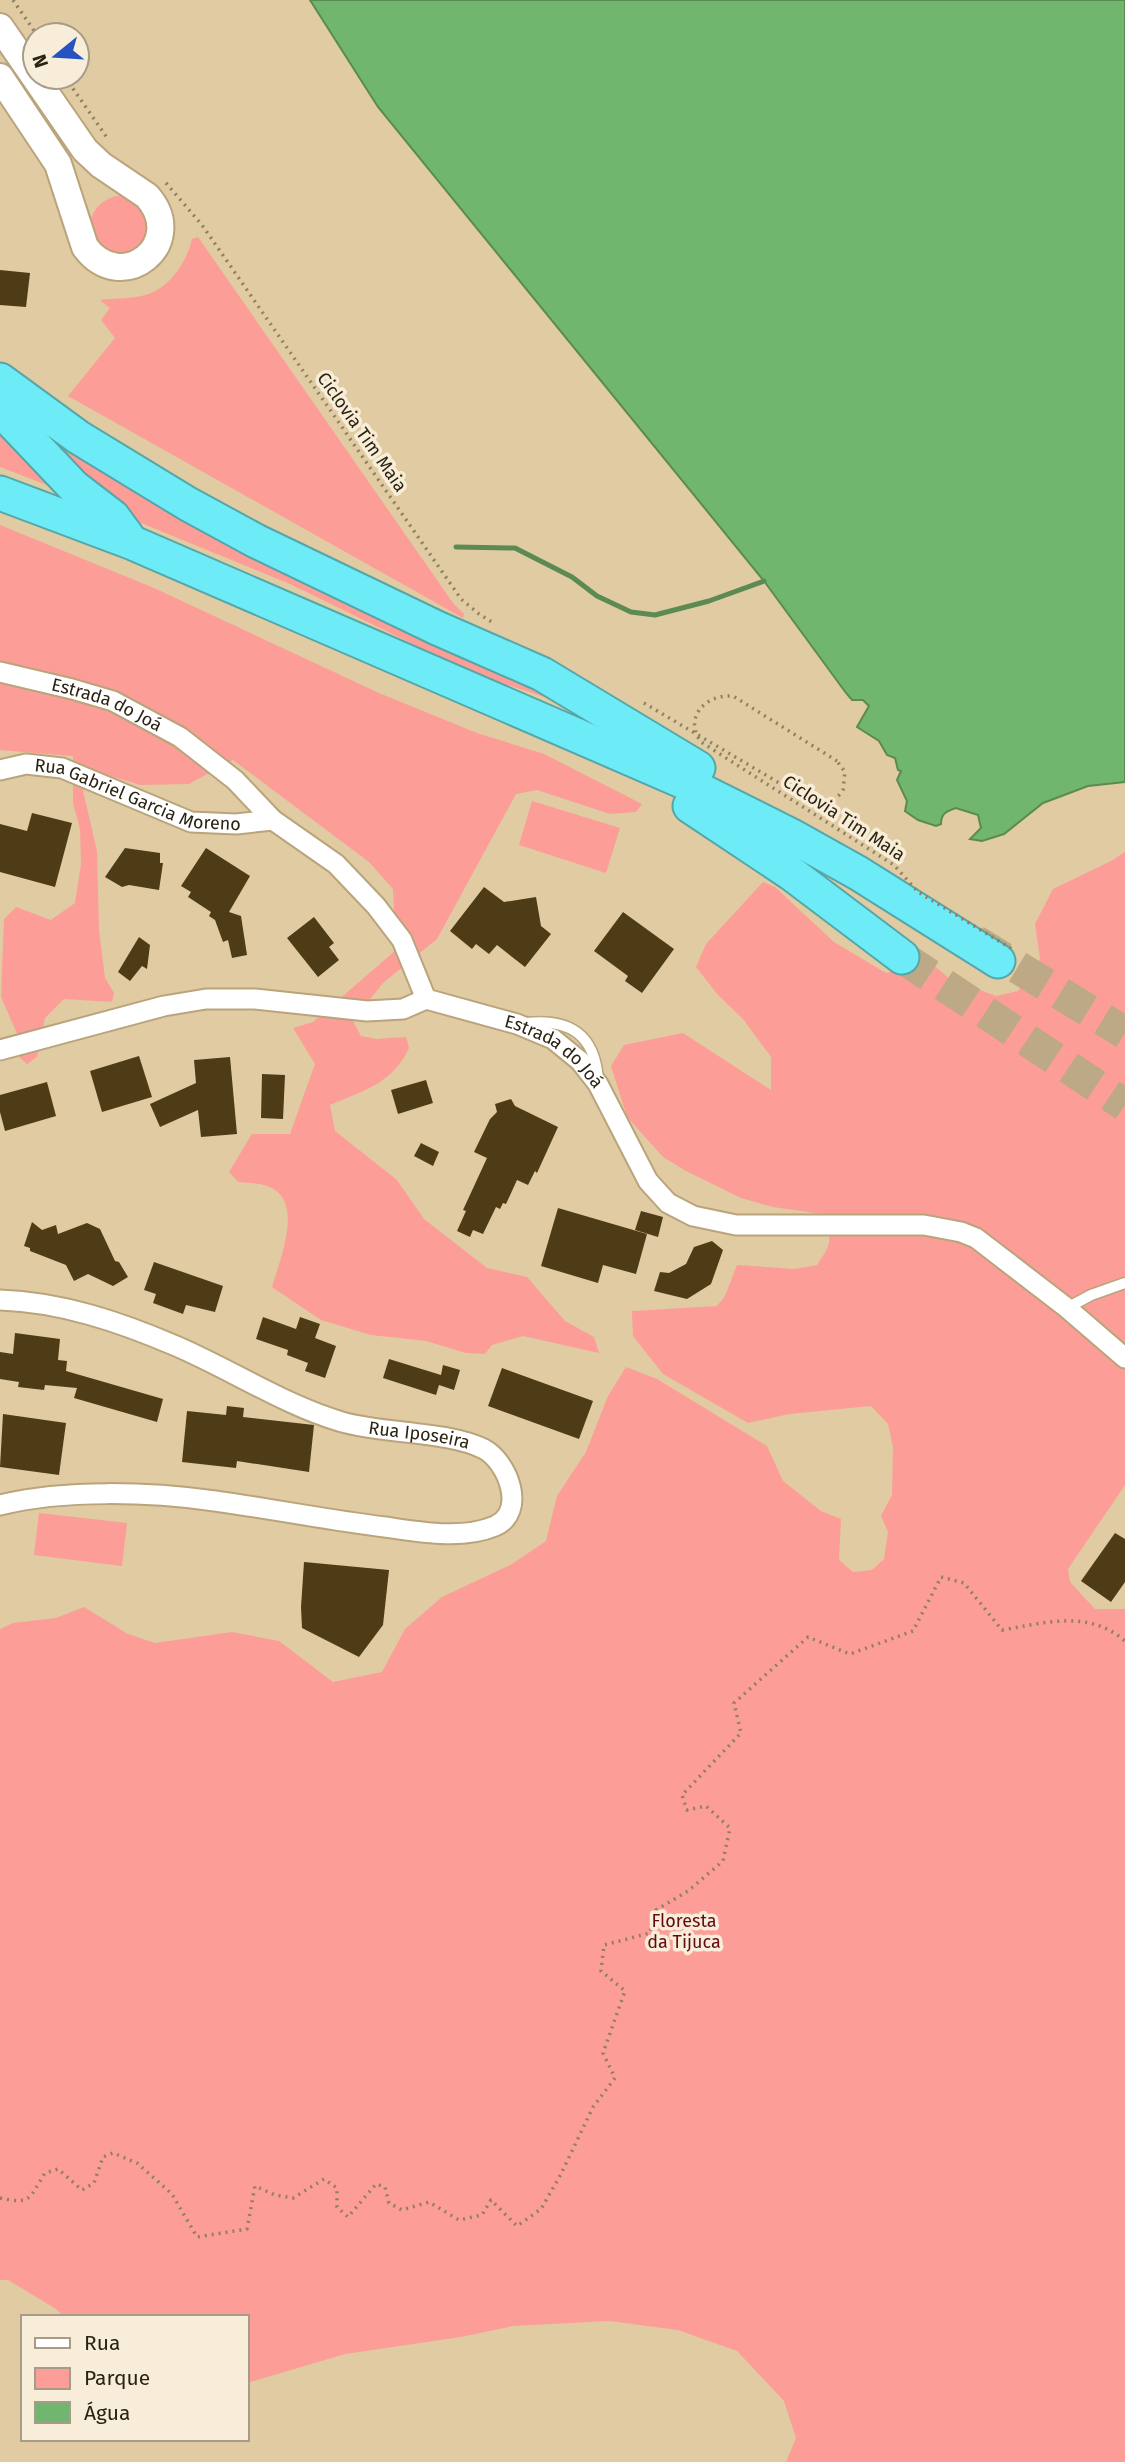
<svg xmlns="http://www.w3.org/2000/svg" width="1125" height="2462" font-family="'Fira Sans',sans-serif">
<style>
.green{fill:#fd9d97}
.water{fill:#70b66f;stroke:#5b8a53;stroke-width:2}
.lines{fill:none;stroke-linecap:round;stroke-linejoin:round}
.stream{stroke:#5b8a53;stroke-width:5}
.building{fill:#4e3c16}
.highway-tunnel{stroke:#bda985;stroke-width:33;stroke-dasharray:33 17;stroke-linecap:butt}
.lane-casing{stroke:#b9a47c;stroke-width:13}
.street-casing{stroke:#b9a47c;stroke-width:23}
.secondary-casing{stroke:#b9a47c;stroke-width:30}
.highway-casing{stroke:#56a6a8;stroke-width:37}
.path{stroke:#8f8061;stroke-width:3.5;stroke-dasharray:2 5;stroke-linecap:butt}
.lane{stroke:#fff;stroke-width:10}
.street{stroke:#fff;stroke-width:19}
.secondary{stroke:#fff;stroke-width:26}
.highway{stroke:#6decf8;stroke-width:33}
.path-bridge{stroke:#8f8061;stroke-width:3.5;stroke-dasharray:2 5;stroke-linecap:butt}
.labels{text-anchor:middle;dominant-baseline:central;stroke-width:7;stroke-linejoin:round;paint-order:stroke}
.street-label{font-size:18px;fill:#2b2312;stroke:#f8edd9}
.park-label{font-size:18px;fill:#640811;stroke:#f8edd9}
</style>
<rect width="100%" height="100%" fill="#e1cba2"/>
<g class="green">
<path d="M116,196H125L142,205L151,234L130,257L99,250L90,222C94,208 102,200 116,196Z"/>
<path d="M198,237L453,603L464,614L463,618L68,396L115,338L101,320L110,308L100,300C115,298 135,299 149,294C172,285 187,261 192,239Z"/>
<path d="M13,407L199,521L556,701L472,673L290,584L136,521L84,481Z"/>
<path d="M0,434L52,487L0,467Z"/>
<path d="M0,525L154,588L379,693L477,733L544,754L642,804L636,812L610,814L537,790L516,794L437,939L383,983L353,1021L361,1036L376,1039L406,1037L409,1048C393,1083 363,1091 330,1105L335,1131L397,1180L424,1219L487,1268L527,1277L565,1321L594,1337L599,1353L523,1336L492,1345L485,1354L466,1353L426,1341L371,1335L321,1320L272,1287C279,1262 302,1208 275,1190C265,1183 250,1183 238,1182L229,1172L252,1134H290L315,1064L293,1028L313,1022L396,950L393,889L369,862L233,760L189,784L140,785L98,772L83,791L97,851L99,930L105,978L114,993L112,1002L64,999L45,1018L37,1057L27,1064L19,1057V1038L1,997L4,919L16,907L51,920L75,903L81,864L80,829L73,803V756L0,750Z"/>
<path d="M532,801L620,828L606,873L519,845Z"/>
<path d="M1125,852V1485L1068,1569L1070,1582L1095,1609H1125V2462H786L796,2438L784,2401L737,2351L678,2330L609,2321L513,2326L461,2337L345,2354L247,2383V2317H64L56,2309L8,2280H0V1629L13,1623L56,1618L84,1607L128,1634L155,1643L232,1632L279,1641L333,1682L382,1672L405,1629L442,1597L512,1564L546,1541L557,1496L586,1452L608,1396L626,1367L657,1379L767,1446L783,1481L821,1511L841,1519L839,1560L853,1572L872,1570L884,1559L888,1532L881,1516L892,1495L893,1447L888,1424L871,1406L789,1414L748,1423L663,1374L633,1336L632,1311L717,1306L725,1296L737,1265L795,1269L817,1265C833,1242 832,1240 822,1214L773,1207L741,1198L686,1171L663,1157L627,1117L611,1066L624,1045L683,1033L771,1090V1057L743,1019L718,995L696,967L706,944L763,882L775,887L834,942L886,973L931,963L950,979L996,996L1018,991L1040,959L1035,924L1053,889L1111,861Z"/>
<path d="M39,1513L127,1523L122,1566L34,1555Z"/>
</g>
<path class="water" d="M310,0H1125V782L1088,786L1043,803L1004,834L982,841L970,839L981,828L978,815L956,808C947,811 941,813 941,824L936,826L918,820L905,811L907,801L897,780L901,771L898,770L895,758L887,755L879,741L857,727L869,706L863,700H852L846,693L764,581L378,107Z"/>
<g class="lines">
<path class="stream" d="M456,547L515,548L572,577L597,596L631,612L655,615L709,601L764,581"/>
</g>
<g class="building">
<path d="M0,270L30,273L26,307L0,305Z"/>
<path d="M32,813L72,823L55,887L0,872V824L27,831Z"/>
<path d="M125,848L160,853V863H163L159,890L129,885L122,887L105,877Z"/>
<path d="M206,848L250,876L229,912L241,916L247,955L232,958L228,940L223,942L215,920L209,916L211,912L188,897L191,892L181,886Z"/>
<path d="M484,887L504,902L536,897L541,926L551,934L525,967L497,945L489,954L476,944L472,949L450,931Z"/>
<path d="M623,912L674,949L642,993L625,981L628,976L594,951Z"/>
<path d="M314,917L334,943L329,947L339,960L318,977L287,938Z"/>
<path d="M139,937L150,945L147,969L142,966L130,981L118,972Z"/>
<path d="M139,1056L152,1097L102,1112L90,1071Z"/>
<path d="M230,1057L237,1134L201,1137L198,1110L160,1127L150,1104L196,1083L194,1060Z"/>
<path d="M262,1074L285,1075L283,1119L261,1118Z"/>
<path d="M426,1080L433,1103L398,1114L391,1090Z"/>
<path d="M47,1082L56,1116L5,1131L0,1112V1095Z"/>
<path d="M511,1099L515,1106L558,1127L537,1173L535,1171L528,1185L517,1180L506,1204L503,1203L500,1209L496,1207L483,1234L473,1230L470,1237L457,1231L466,1211L463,1210L487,1158L474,1152L490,1119L497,1112L495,1104Z"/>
<path d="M421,1143L439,1152L433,1166L414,1156Z"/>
<path d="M558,1208L647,1234L636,1274L603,1265L598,1283L541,1266Z"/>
<path d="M641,1211L663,1217L658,1237L635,1230Z"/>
<path d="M32,1222L42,1230L56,1225L58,1234L87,1223L100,1229L115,1261L119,1262L128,1277L113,1286L88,1274L74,1281L66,1265L30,1251V1248L24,1246Z"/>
<path d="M712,1241L723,1250L711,1284L687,1299L654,1291L660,1272L669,1273L686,1264L694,1247Z"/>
<path d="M154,1262L223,1286L215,1312L186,1305L183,1314L153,1303L156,1294L144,1290Z"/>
<path d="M263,1317L296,1329L300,1317L320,1324L315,1338L336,1346L325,1378L305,1371L308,1363L287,1355L288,1350L256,1339Z"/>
<path d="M15,1333L60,1339L58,1360L67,1361L66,1371L163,1399L157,1422L74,1398L77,1388L45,1385L44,1390L18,1387L19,1382L0,1379V1352L13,1354Z"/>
<path d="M389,1359L441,1375L443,1365L460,1370L454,1390L439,1385L436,1395L383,1378Z"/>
<path d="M502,1368L593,1401L579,1439L488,1406Z"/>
<path d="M227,1406L244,1408L243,1417L314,1425L309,1472L237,1461L236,1468L182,1462L187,1411L226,1415Z"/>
<path d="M3,1414L66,1423L59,1475L0,1467Z"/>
<path d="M1115,1533L1125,1539V1582L1111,1602L1081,1581Z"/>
<path d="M304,1562L389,1570L383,1625L359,1657L302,1628L301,1607Z"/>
</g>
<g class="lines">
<g class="highway-tunnel">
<path d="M975,941L1125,1033"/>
<path d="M902,957L1125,1105"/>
</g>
<g class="lane-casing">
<g id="lane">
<path d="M526,1023C570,1018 595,1035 598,1080"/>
<path d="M1067,1308L1091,1295L1125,1283"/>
</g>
</g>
<g class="street-casing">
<g id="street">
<path id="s1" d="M0,672L72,689L113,701L180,737L235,780L273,820L336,864L376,906L402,940L426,999L517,1024L553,1039L580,1061L598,1084L648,1181L668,1203L693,1216L736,1225H924L961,1232L976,1238L1067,1308L1125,1358"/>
<path id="s2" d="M0,770L26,764L62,768L191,822L236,824L273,820"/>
<path d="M0,1050L164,1006L206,999H255L367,1011L403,1009L426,999"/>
<path id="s3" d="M0,1300C61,1302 120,1322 176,1346C232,1370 284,1405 342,1422C384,1434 448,1431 484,1449C508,1462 527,1512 495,1526C462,1540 420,1532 385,1527C328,1520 272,1509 215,1501C150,1492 64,1489 0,1505"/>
</g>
</g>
<g class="secondary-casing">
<path id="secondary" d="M0,27L85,150L101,165L147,196C189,243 122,297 85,247L58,164L0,77"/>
</g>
<g class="highway-casing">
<g id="highway">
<path d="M0,380L78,437L188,504L256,541L437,628L542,674L698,768"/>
<path d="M0,409L74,487L113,517L127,536"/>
<path d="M0,493L133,543L682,781L790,835L858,873L998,961"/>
<path d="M690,806L792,874L902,957"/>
</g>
</g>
<g class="path">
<path d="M13,0L37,35"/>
<path d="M65,77L108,139"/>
<path d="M166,183L202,225L461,599L479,614L495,624"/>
<path d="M644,703L813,803C826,806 836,801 843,790L845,772L837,761"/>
<path d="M0,2198C32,2205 29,2198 45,2173L58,2169L82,2190L94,2183L103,2157L113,2153L137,2163L172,2194L197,2237L247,2229L255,2186L275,2195L293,2198L324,2179L337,2188V2207L348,2217L376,2184L385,2187L389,2203L402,2210L429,2202L459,2220L482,2215L491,2200L517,2226L541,2209L561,2174L593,2107L615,2078L603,2053L625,1991L601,1971L604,1945L650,1933L656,1910L688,1891L723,1861L730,1828L706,1806L687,1810L682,1795L741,1733L734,1703L808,1637L850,1654L913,1631L941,1577L964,1583L1002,1630C1045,1623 1088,1609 1125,1641"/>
</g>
<use href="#lane" class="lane"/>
<use href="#street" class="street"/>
<use href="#secondary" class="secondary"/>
<use href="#highway" class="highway"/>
<path class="path-bridge" d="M837,761L733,696C706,694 683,717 701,742L894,865L918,892L1012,949"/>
</g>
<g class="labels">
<g class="street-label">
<text transform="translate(362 432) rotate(55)">Ciclovia Tim Maia</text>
<text stroke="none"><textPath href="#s1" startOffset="112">Estrada do Joá</textPath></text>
<text stroke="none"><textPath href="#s2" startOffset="144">Rua Gabriel Garcia Moreno</textPath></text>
<text transform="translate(844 818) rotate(33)">Ciclovia Tim Maia</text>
<text stroke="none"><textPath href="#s1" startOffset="700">Estrada do Joá</textPath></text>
<text stroke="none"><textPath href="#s3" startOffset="444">Rua Iposeira</textPath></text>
</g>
<g class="park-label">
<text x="684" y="1921">Floresta<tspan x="684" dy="21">da Tijuca</tspan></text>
</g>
</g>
<rect x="21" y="2315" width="228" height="126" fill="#f8edd9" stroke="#a69c89" stroke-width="2"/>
<rect x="35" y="2338" width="35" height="10" fill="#ffffff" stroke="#a69c89" stroke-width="2"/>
<text x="84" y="2350" font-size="21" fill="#2b2312">Rua</text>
<rect x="35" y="2368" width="35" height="21" fill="#fd9d97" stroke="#a69c89" stroke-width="2"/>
<text x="84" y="2385" font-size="21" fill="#2b2312">Parque</text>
<rect x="35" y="2402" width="35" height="21" fill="#70b66f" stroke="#a69c89" stroke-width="2"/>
<text x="84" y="2420" font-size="21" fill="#2b2312">Água</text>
<g transform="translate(56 56) rotate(252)"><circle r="33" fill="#f8edd9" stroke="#a69c89" stroke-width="2"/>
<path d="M0-5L12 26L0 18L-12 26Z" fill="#2553c1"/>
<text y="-10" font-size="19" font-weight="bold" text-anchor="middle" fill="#2b2312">N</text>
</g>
</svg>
